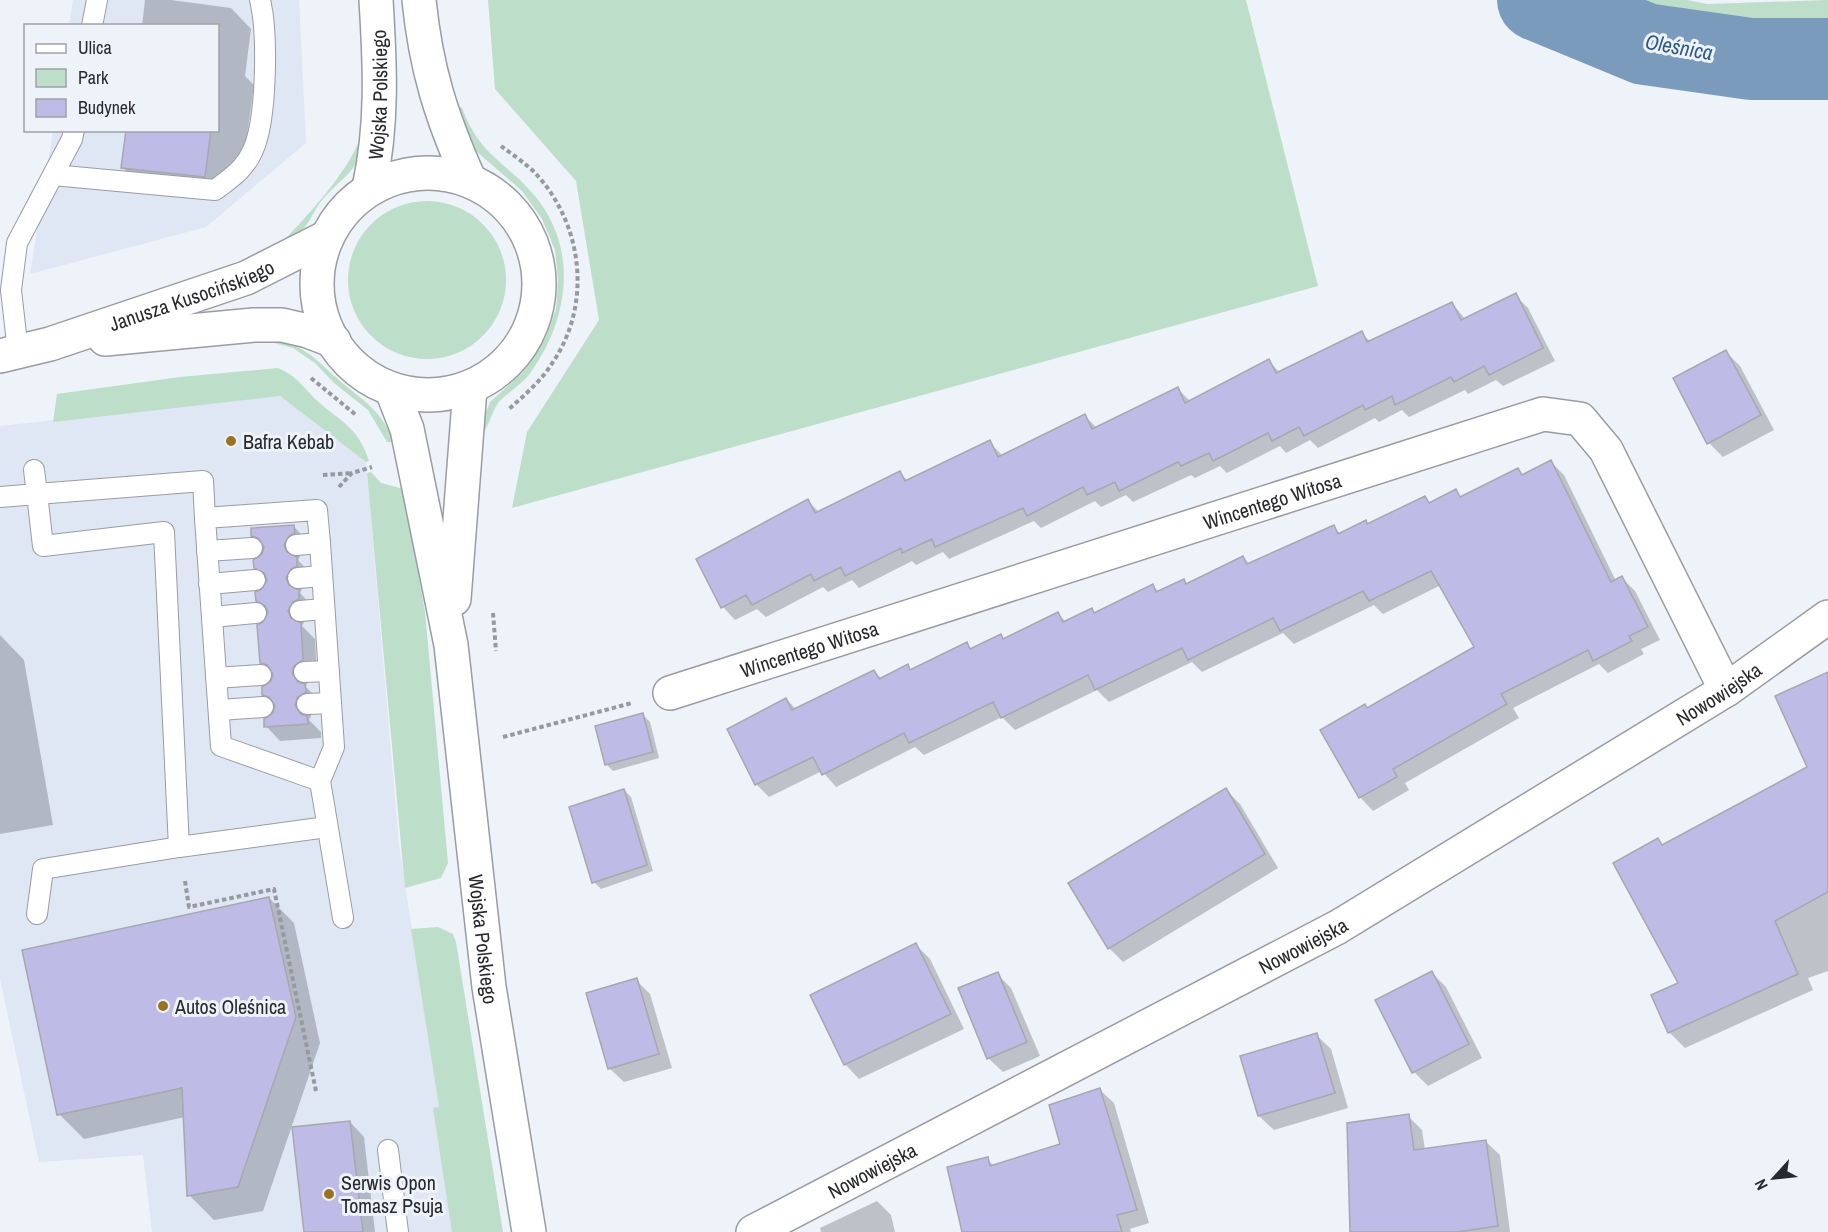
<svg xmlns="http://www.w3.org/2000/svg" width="1828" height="1232" font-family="'Archivo Narrow',sans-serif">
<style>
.built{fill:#dfe6f4}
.green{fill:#bddfc9}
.shadow{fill:#0003}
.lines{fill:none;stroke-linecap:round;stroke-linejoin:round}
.river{stroke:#7b9bbd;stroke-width:82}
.building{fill:#bfbbe7;stroke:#a7a7ae;stroke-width:1.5}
.service-casing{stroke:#999ca3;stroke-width:22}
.minor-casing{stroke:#999ca3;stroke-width:36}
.secondary-casing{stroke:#999ca3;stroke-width:36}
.path{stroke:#96999e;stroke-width:4;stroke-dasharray:4.5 3;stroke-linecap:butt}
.service{stroke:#fff;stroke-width:20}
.minor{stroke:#fff;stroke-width:33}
.secondary{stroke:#fff;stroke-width:33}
.poi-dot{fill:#9a7320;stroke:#eef2f9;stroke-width:2}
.labels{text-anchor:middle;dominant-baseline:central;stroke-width:6;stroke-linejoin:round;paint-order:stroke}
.street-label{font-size:20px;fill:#28292c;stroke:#eef2f9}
.poi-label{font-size:20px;fill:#28292c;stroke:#eef2f9;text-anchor:start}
.water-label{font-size:21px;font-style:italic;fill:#2b5988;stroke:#eef2f9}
</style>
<rect width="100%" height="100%" fill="#eef2f9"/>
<g class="built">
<path d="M73,0H299L306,143L206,227L30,274L53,131L218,130V26L69,25Z"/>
<path d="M280,396L366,462L399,845L458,1232H152L143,1155L39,1162L0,979V426Z"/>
</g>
<g class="green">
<path d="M488,0H1246L1318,286L512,508L527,432L599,320L576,181L495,89Z"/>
<path d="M1582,0H1687L1707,4L1828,0V41L1757,42L1653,28Z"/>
<path d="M456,105L462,108C481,157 503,159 534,195C579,248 569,319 531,372C523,384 508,392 498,403C492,412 490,422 484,432H478L490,402L521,374L546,337L556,309L558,279L555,250L542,219L522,191L477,152Z"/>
<path d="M362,132C363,174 341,175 319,204C312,215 308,226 298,234C286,245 269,252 254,260C261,247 276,247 287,237C311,212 353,166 362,132Z"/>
<circle cx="427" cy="280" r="79"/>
<path d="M271,338C306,346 314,358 340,381C365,402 381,410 394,442H387L368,410L334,383L315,363L293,348L274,343Z"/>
<path d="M278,368C295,375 302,385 314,398C338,421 358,425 369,461L366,462L280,396L53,422L57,394L180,377Z"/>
<path d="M371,472L381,483L404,489L425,612L448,863L441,878L405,888L367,473Z"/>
<path d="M438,927L453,934L456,942L503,1232H452L433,1108L439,1107L411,929Z"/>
</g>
<g class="shadow">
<path d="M145,0H171L231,8L251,29L245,76L254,85L243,165L230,163L225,197L143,188L122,167L127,130H218V26H142Z"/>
<path d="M1515,295L1528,308L1555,361L1503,386L1496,380L1468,394L1465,390L1409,417L1402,410L1379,422L1375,418L1318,448L1310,440L1286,453L1280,446L1227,473L1220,466L1195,478L1191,475L1133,502L1126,495L1101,507L1095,501L1041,528L1034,521L949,559L943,552L916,565L912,561L859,588L852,580L828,592L823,587L766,617L757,609L735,620L723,607L698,559L808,501L820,513L900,473L908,481L989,442L1003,456L1085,416L1097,428L1177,388L1191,402L1269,361L1280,373L1361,333L1371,342L1452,303L1466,320Z"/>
<path d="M1726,352L1740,366L1774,430L1723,457L1709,443Z"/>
<path d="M1551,462L1564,475L1616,581L1622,578L1635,591L1660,640L1641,649L1644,654L1608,673L1599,664L1513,708L1519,718L1405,783L1409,790L1373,811L1360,797L1322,731L1368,709L1476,648L1441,585L1383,614L1374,605L1294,644L1283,633L1202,672L1192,662L1109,702L1097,690L1015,730L1002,717L924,755L915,747L836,787L822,771L769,797L756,784L729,729L786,699L796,709L874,671L882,679L908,666L912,671L967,644L972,650L1004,640L1058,614L1066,622L1091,610L1095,614L1153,586L1159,592L1184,581L1188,585L1243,557L1250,565L1333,527L1341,534L1365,522L1368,525L1425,497L1431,504L1456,491L1462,498L1518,470L1524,476Z"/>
<path d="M294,527L308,541L298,560L310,573L300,593L312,606L302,626L315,639L317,674L308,680L306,687L319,700L309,720L321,732V738L280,741L266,726L276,707L264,694L274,675L262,662L264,624L269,613L257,600L268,580L255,567L265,548L253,535Z"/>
<path d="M0,635L24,660L53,825L0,834Z"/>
<path d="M1828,674V971L1808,978L1813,990L1685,1048L1669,1032L1680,984L1658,840L1663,846L1809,768Z"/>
<path d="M643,715L650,722L659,758L613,771L606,764Z"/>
<path d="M624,790L631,797L653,871L601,889L594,882Z"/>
<path d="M1226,790L1240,804L1278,868L1123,962L1109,948Z"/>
<path d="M269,898L294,923L320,1043L263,1211L214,1220L189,1195L185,1117L84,1139L59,1114Z"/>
<path d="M916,945L930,959L964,1029L859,1079L845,1064Z"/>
<path d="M1432,973L1446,987L1482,1058L1428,1086L1414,1072Z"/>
<path d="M997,974L1011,988L1040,1056L1003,1072L988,1058Z"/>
<path d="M636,980L650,994L672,1068L624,1082L609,1068Z"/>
<path d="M1316,1035L1331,1049L1348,1108L1274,1130L1259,1116Z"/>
<path d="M1100,1090L1114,1103L1149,1223L1130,1229L1131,1232H964L987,1159L994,1166L1062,1145Z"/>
<path d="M1408,1116L1422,1130L1425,1150L1485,1141L1500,1155L1510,1232H1352Z"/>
<path d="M350,1122L364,1137L375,1232H305Z"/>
<path d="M877,1201L891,1215L895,1232H821L820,1228Z"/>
</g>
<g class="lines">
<path class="river" d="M1538,0L1645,44L1751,59H1828"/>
</g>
<g class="building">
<path d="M126,130H211L205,177L121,168Z"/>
<path d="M1516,293L1543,348L1489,375L1484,366L1454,382L1451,377L1395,405L1392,396L1365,410L1363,405L1304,436L1299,427L1272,441L1268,433L1213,461L1209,453L1181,466L1178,462L1119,491L1115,482L1087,495L1083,487L1027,516L1023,508L935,547L932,539L902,553L901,548L845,576L841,567L814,581L811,574L752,605L746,595L721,608L696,559L808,499L815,513L900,471L905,481L990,440L998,457L1085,414L1092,429L1178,387L1185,403L1269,359L1276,373L1362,331L1367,342L1452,302L1461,320Z"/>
<path d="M1726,350L1761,415L1707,444L1673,378Z"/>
<path d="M1551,460L1611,582L1622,576L1648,627L1629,636L1632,641L1593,661L1588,650L1501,694L1507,704L1393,769L1397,777L1359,798L1320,730L1365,704L1367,708L1474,647L1431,571L1369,601L1363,591L1280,631L1273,618L1188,660L1182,648L1095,690L1088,675L1001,718L993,702L909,743L904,733L822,775L813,757L755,785L727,729L786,698L792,710L874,670L879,679L908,664L910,670L967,642L970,649L1001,634L1003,639L1058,612L1063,622L1092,608L1094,613L1153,584L1156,592L1184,579L1186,584L1243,556L1247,564L1334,525L1338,534L1366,520L1367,524L1425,496L1429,503L1456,489L1460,497L1518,468L1522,475Z"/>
<path d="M294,525L295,533L289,536L284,545L287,552L297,557V566L291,569L286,578L289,585L299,590V599L293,602L288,611L291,618L301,623L303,660L294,666L292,673L298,682L305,684L306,692L297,698L295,705L301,714L307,716L308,724L264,727V719L273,713L275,706L269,697L262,695V687L271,681L273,674L267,665L260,663L257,625L263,622L268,612L265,606L256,601L255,592L262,589L267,580L264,573L254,568L253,560L262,554L264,547L258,538L251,536V528Z"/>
<path d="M1828,672V892L1775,921L1798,974L1668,1033L1651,995L1678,983L1613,863L1658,838L1662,845L1807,767L1775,696Z"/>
<path d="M643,713L653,752L605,765L595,726Z"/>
<path d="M1226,788L1265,854L1108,949L1068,883Z"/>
<path d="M624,789L647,865L592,883L569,807Z"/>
<path d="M269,897L296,1017L238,1187L187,1196L182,1088L57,1115L22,950Z"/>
<path d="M916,943L951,1014L844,1065L810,995Z"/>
<path d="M1432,971L1469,1044L1412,1073L1375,1000Z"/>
<path d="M998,972L1027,1042L987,1059L958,988Z"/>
<path d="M637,978L659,1054L608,1069L586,993Z"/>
<path d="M1317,1033L1335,1093L1258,1116L1240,1056Z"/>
<path d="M1100,1088L1137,1210L1117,1215L1122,1232H962L947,1167L988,1157L990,1166L1060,1144L1049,1105Z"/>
<path d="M1409,1114L1414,1150L1486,1140L1498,1226L1457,1232H1350L1347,1123Z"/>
<path d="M350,1121L363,1232H304L292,1127Z"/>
</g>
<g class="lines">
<g class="service-casing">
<g id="service">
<path d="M92,26L97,0"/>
<path d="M53,175L215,190C231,178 245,169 253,150C267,119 268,33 260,0"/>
<path d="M18,352L11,290L17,243L72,139L74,130"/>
<path d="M0,497L37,494L34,470"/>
<path d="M205,518L203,481L37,494L43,546L164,532L179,847L327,827"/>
<path d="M320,543L317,510L205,518L221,746L320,781"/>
<path d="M296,545L320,543L334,747L320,781L343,918"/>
<path d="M207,551L252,548"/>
<path d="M298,578L322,576"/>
<path d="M209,584L255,580"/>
<path d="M300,611L324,609"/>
<path d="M212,617L256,613"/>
<path d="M304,672L329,671"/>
<path d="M216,678L261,675"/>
<path d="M307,704L331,703"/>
<path d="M219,710L263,707"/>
<path d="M37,914L43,869L179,847"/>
<path d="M388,1150L398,1232"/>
</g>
</g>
<g class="minor-casing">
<g id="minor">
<path d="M105,339L254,325H282L308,331L334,341"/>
<path id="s1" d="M0,356L50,344L246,278L327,237"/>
<path id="s2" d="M670,693L1543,414L1580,419L1606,450L1726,690"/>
<path id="s3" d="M753,1232L1338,927L1726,690L1828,617"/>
</g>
</g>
<g class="secondary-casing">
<g id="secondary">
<path d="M419,0C426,69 441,116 469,179"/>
<circle cx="428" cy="284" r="111"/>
<path id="s4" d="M369,188C383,125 380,64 376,0"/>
<path id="s5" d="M393,393L407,429L451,645L489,987L529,1232"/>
<path d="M454,599L470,388"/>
</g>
</g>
<g class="path">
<path d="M501,146C513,155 527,164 537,175C583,226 592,304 553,362C542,380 525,395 509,409"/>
<path d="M311,378L356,415"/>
<path d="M323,475L352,473"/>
<path d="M339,487L352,473L372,467"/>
<path d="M493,613L496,651"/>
<path d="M503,737L632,703"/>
<path d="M185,881L189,907L274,889L316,1091"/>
</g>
<use href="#service" class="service"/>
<use href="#minor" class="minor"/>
<use href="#secondary" class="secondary"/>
</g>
<g class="poi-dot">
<circle cx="231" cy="441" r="6"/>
<circle cx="163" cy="1006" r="6"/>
<circle cx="329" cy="1194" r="6"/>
</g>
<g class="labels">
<g class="street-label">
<text stroke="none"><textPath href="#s4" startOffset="94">Wojska Polskiego</textPath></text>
<text stroke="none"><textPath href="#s1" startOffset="201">Janusza Kusocińskiego</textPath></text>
<text stroke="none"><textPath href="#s2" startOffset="632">Wincentego Witosa</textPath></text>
<text stroke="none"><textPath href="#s2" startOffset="146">Wincentego Witosa</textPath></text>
<text stroke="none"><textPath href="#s3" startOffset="1106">Nowowiejska</textPath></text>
<text stroke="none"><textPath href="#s5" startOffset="555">Wojska Polskiego</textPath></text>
<text stroke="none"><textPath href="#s3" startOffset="620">Nowowiejska</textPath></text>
<text stroke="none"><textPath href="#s3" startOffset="134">Nowowiejska</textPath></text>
</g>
<g class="poi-label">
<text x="243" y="441">Bafra Kebab</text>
<text x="175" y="1006">Autos Oleśnica</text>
<text x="341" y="1182">Serwis Opon<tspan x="341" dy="23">Tomasz Psuja</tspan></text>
</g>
<g class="water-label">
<text transform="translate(1679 47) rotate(10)">Oleśnica</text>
</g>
</g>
<rect x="24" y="24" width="195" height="108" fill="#eef2f9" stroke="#9fa2a7" stroke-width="1.5"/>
<rect x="36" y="44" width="30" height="9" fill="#ffffff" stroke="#9fa2a7" stroke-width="1.5"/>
<text x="78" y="54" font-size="18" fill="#28292c">Ulica</text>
<rect x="36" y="69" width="30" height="18" fill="#bddfc9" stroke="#9fa2a7" stroke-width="1.5"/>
<text x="78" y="84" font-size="18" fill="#28292c">Park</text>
<rect x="36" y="99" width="30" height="18" fill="#bfbbe7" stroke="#9fa2a7" stroke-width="1.5"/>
<text x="78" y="114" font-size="18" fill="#28292c">Budynek</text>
<g transform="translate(1774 1178) rotate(243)" stroke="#eef2f9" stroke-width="4.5" paint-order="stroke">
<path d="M0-4.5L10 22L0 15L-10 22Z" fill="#28292c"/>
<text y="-9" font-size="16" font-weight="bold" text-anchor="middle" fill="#28292c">N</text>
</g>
</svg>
